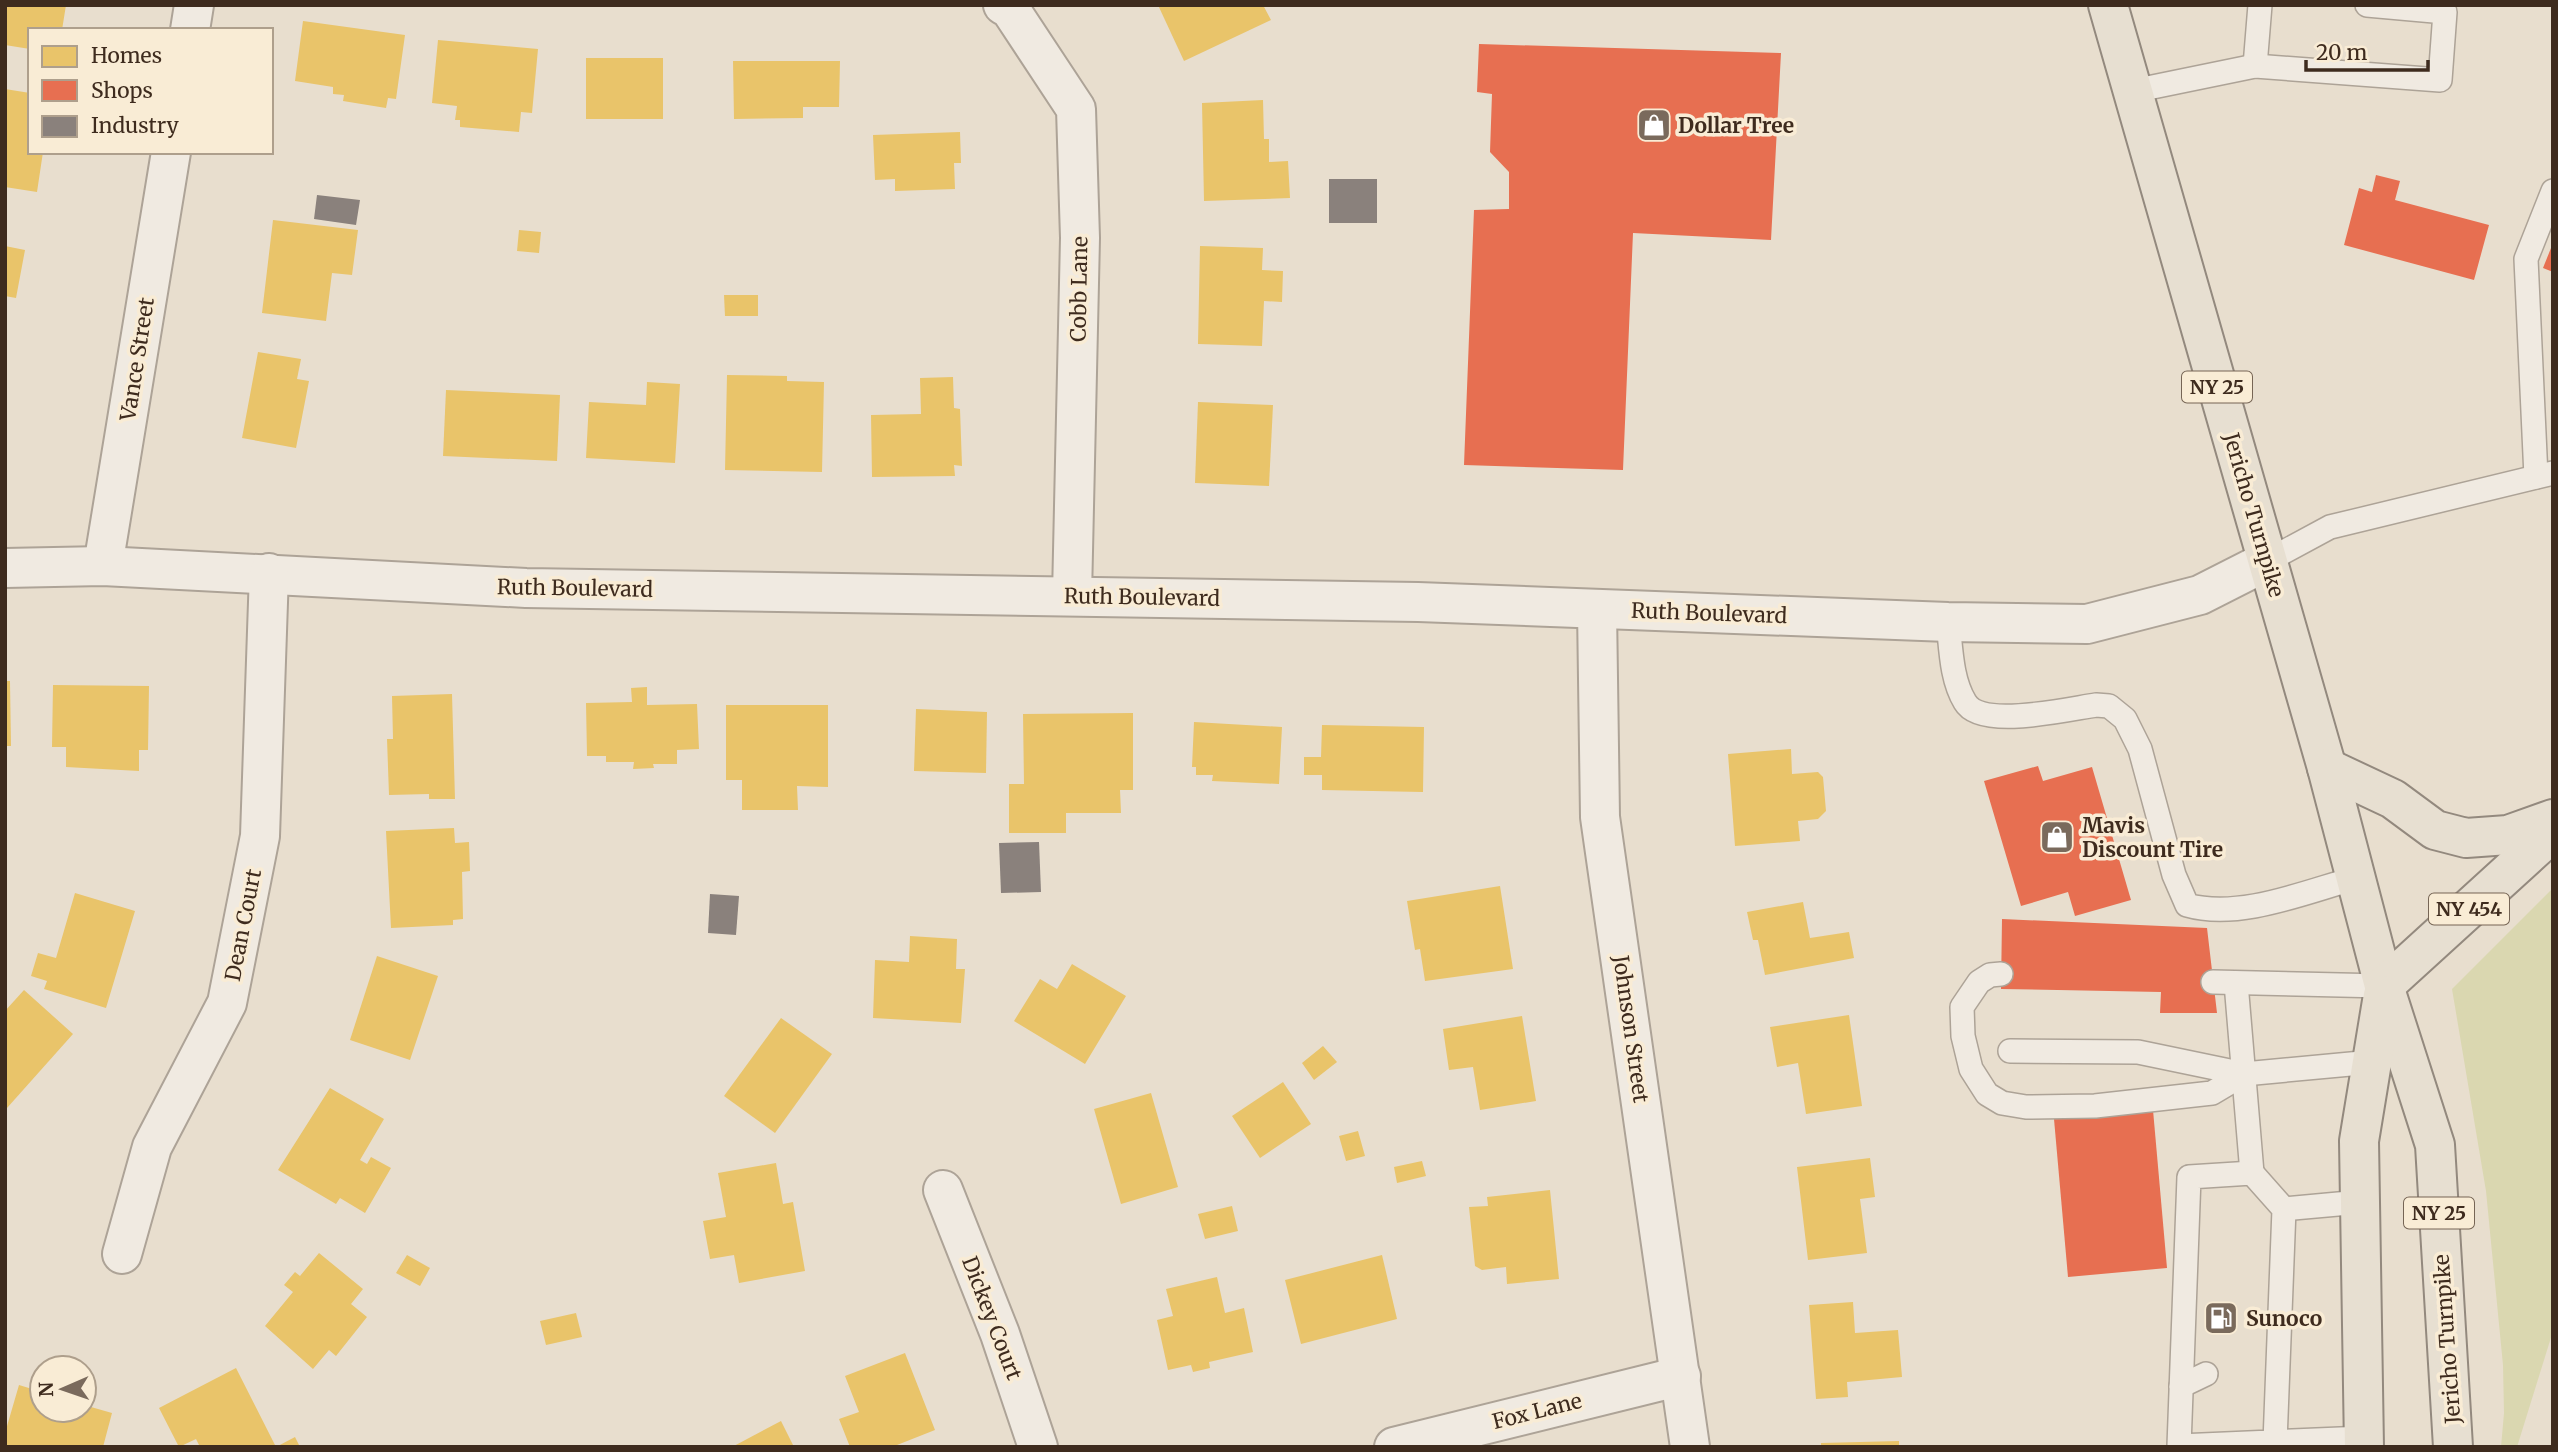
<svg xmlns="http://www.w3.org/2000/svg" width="2558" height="1452" font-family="Merriweather,serif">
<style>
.green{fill:#dad7b0}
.homes{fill:#e9c46a}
.shops{fill:#e76f51}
.industry{fill:#8a817c}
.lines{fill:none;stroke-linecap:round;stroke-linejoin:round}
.lane-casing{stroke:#ada397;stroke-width:26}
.street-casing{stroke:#ada397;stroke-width:42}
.primary-casing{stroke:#93897e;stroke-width:42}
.lane{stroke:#f0eae1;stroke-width:23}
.street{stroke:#f0eae1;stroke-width:38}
.primary{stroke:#e7dfd1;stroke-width:38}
.labels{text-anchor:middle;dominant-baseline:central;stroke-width:7;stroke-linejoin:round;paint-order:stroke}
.shield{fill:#f9ecd5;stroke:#766555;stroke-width:2}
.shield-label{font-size:19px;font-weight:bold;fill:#3e2b1e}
.poi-label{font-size:21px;font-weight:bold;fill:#3e2b1e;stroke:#f9ecd5;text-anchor:start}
.street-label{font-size:21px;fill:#3e2b1e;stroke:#f9ecd5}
</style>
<rect width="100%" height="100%" fill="#e8dece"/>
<path class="green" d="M2553,888V1331L2517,1447H2501L2504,1413L2503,1365L2486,1191L2452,989Z"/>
<g class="homes">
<path d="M5,5H66L62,30H30V49L5,45Z"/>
<path d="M1158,5H1263L1271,20L1184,61Z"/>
<path d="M303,21L405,35L396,99L388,98L386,108L343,101L344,95L333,94V87L295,81Z"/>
<path d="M438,40L538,49L532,113L521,112L519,132L460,127V120H455L457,106L432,103Z"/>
<rect x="586" y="58" width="77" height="61"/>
<path d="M733,61H840L839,107H803V118L734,119Z"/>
<path d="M5,89L30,93V152H43L37,192L5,187Z"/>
<path d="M1263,100L1264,139H1269V162L1288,161L1290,198L1204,201L1202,103Z"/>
<path d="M960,132L961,163H954L955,189L895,191V179L875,180L873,135Z"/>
<path d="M273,220L358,230L352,275L332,273L326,321L262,313Z"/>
<path d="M519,230L541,232L539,253L517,251Z"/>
<path d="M5,246L25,250L16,298L5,296Z"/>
<path d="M1200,246L1263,248L1262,270L1283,271L1282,302L1264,301L1262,346L1198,344Z"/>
<path d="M724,295H758V316H725Z"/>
<path d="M258,352L301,359L297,379L309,381L296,448L242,438Z"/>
<path d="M727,375L787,376V381L824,382L822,472L725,470Z"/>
<path d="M953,377L954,408L960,409L962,466L954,465L955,476L872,477L871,415L921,414L920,378Z"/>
<path d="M647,382L680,384L675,463L586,458L589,402L646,405Z"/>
<path d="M446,390L560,395L557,461L443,456Z"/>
<path d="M1198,402L1273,405L1269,486L1195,483Z"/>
<path d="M5,681H10L11,746H5Z"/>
<path d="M53,685L149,686L148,750H139V771L66,767V747H52Z"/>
<path d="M647,687V705L697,704L699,749L677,750V764H653L654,768L633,769L634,762H606V756H587L586,703L632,702L631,688Z"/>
<path d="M452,694L455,799H429V794L389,795L387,739H393L392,696Z"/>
<path d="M726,705H828V787L797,786L798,810H742V780H726Z"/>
<path d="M916,709L987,712L986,773L914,771Z"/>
<path d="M1133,713V790H1120L1121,813H1066V833H1009V784H1024L1023,714Z"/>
<path d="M1194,722L1282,727L1279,784L1212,781L1213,775H1196V767H1192Z"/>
<path d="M1322,725L1424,727L1423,792L1322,790V775H1304V757H1321Z"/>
<path d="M1791,749L1792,774L1818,772L1823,777L1826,811L1818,819L1798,821L1800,841L1735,846L1728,754Z"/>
<path d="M454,828L455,843L469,842L470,871L462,872L463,919L453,920V925L391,928L386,831Z"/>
<path d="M1500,886L1513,969L1425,981L1420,949L1415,950L1407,901Z"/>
<path d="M75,893L135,911L106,1008L44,989L47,981L31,976L38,953L56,958Z"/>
<path d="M1803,902L1810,938L1849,932L1854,958L1765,975L1758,940H1753L1747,912Z"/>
<path d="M910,936L957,939L956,969H965L961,1023L873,1018L875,960L909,962Z"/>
<path d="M377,956L438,976L410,1060L350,1040Z"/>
<path d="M1072,964L1126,996L1085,1064L1014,1021L1040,979L1057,989Z"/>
<path d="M24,990L73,1034L7,1108L5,1011Z"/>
<path d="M1849,1015L1862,1106L1806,1114L1798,1063L1777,1067L1770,1027Z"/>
<path d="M1522,1016L1536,1101L1480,1110L1473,1067L1449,1070L1443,1029Z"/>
<path d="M781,1018L832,1054L775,1133L724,1096Z"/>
<path d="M1323,1046L1337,1062L1314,1080L1302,1063Z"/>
<path d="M1283,1082L1311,1124L1260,1158L1232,1116Z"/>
<path d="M330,1088L384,1119L360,1160L367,1164L371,1157L391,1168L365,1213L340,1198L336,1204L278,1170Z"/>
<path d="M1151,1093L1178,1187L1121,1204L1094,1109Z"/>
<path d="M1358,1131L1365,1156L1346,1161L1339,1136Z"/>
<path d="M1870,1158L1875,1197L1860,1199L1867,1253L1808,1260L1797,1167Z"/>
<path d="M1422,1161L1426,1176L1397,1183L1394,1167Z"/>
<path d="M776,1163L783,1204L793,1202L805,1271L739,1283L734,1255L710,1259L703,1221L726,1217L718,1173Z"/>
<path d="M1550,1190L1559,1279L1507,1284L1506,1267L1482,1270L1475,1266L1469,1207L1488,1206L1487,1197Z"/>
<path d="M1232,1206L1238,1231L1205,1239L1198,1214Z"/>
<path d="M319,1253L363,1289L351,1304L367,1317L336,1356L329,1350L313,1369L265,1326L293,1292L284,1285L295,1272L300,1276Z"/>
<path d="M407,1255L430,1268L420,1286L396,1273Z"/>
<path d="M1382,1255L1397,1319L1301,1344L1285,1280Z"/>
<path d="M1217,1277L1225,1313L1244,1308L1253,1352L1209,1362L1210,1368L1193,1372L1191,1365L1168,1370L1157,1320L1173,1316L1166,1289Z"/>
<path d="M1853,1302L1855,1333L1898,1330L1902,1377L1847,1382L1848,1397L1816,1399L1809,1305Z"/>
<path d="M576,1313L582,1337L546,1345L540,1321Z"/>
<path d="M905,1353L935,1430L892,1447H850L839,1419L859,1412L845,1376Z"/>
<path d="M236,1368L276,1447H200L196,1439L179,1447L159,1408Z"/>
<path d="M19,1385L42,1392V1410H84V1405L112,1413L103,1447H5V1433Z"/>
<path d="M781,1421L794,1447H732Z"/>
<path d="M295,1437L300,1447H276Z"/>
<path d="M1899,1441V1447H1821V1443Z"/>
</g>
<g class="shops">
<path d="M1479,44L1781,53L1771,240L1633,233L1623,470L1464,465L1474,210L1509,209V172L1490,152L1492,94L1477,92Z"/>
<path d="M2376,175L2400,181L2395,200L2489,225L2474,280L2344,245L2359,188L2372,192Z"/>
<path d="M2553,243V272L2543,268Z"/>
<path d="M2038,766L2043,781L2092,767L2131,900L2075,916L2068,892L2021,906L1984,781Z"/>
<path d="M2002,919L2207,928L2217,1013H2160L2161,992L2001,989Z"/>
<path d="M2153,1110L2167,1268L2068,1277L2054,1119Z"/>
</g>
<g class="industry">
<rect x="1329" y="179" width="48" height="44"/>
<path d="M317,195L360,200L356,225L314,219Z"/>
<path d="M1039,842L1041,892L1001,893L999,843Z"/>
<path d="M710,894L739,896L736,935L708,933Z"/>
</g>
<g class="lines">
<g class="lane-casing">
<g id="lane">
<path d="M2255,66L2260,5"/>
<path d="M2133,91L2255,66L2440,80L2445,12L2367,5"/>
<path d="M2536,477L2526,259L2553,191"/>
<path d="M2267,561L2330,527L2553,473"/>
<path d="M1948,622C1951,648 1951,679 1965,702C1981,730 2068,709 2096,705L2109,706L2125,719L2140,749L2174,875L2187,905C2239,920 2305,892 2356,878"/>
<path d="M2001,974L1990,975L1979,982L1962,1007L1963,1036L1971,1069L1987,1094L2002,1103L2026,1107L2095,1106L2212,1093L2244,1074"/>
<path d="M2213,982L2384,986"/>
<path d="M2236,983L2252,1173"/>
<path d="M2010,1051L2138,1052L2244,1074L2372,1062"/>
<path d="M2284,1209L2360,1202"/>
<path d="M2181,1386L2206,1374"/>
<path d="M2275,1442L2284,1209L2252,1173L2189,1177L2179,1446L2364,1438"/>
</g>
</g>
<g class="street-casing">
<g id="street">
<path d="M1003,5L1010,9L1076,109L1080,238L1072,596"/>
<path d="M190,30L194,5"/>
<path d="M103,566L171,152"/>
<path d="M5,568L103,566L526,588L1418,602L1948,622L2087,624L2200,595L2267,561"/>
<path d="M1597,609L1600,817L1690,1447"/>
<path d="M943,1190L1000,1334L1038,1447"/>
<path d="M122,1254L152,1147L227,1003L260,836L269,573"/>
<path d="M1394,1447L1681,1376"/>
</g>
</g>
<g class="primary-casing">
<g id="primary">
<path d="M2108,5L2327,768L2384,986L2435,1145L2453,1447"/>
<path d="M2327,768L2393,799L2435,830L2466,838L2508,835L2553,819"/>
<path d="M2384,986L2553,832"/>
<path d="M2364,1447L2359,1141L2383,995"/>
</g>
</g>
<use href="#lane" class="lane"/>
<use href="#street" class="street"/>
<use href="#primary" class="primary"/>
</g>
<defs>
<g id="shop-square" transform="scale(1.75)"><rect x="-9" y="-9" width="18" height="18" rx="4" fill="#7a6a5c" stroke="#f9ecd5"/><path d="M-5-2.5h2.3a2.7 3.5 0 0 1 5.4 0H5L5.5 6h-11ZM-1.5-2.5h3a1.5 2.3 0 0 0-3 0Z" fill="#fff"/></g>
<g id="fuel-square" transform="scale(1.75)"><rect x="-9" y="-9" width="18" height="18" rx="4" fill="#7a6a5c" stroke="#f9ecd5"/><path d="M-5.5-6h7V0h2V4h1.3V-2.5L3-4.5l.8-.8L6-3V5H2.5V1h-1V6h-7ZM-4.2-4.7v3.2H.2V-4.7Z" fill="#fff"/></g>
</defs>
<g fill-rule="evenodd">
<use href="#shop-square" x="1654" y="125"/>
<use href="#shop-square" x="2057" y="837"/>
<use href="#fuel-square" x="2221" y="1318"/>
</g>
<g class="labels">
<g class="shield">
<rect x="2182" y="371.5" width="70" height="31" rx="5"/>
<rect x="2429" y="893.5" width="80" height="31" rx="5"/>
<rect x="2404" y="1197.5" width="70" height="31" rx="5"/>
</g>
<g class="shield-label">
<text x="2217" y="387">NY 25</text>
<text x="2469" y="909">NY 454</text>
<text x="2439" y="1213">NY 25</text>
</g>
<g class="poi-label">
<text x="1678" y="125">Dollar Tree</text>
<text x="2082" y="825">Mavis<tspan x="2082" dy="24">Discount Tire</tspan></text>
<text x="2246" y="1318">Sunoco</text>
</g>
<g class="street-label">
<text transform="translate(1079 289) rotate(-89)">Cobb Lane</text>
<text transform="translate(137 359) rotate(-81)">Vance Street</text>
<text transform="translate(2254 515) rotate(74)">Jericho Turnpike</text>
<text transform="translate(575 588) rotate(1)">Ruth Boulevard</text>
<text transform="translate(1142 597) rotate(1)">Ruth Boulevard</text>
<text transform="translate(1709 613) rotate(2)">Ruth Boulevard</text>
<text transform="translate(243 925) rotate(-79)">Dean Court</text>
<text transform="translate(1631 1029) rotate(82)">Johnson Street</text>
<text transform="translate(992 1318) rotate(69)">Dickey Court</text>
<text transform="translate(2447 1339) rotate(-94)">Jericho Turnpike</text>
<text transform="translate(1537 1411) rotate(-14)">Fox Lane</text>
</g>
</g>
<rect width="2558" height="1452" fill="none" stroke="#3e2b1e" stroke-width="14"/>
<rect x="28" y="28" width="245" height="126" fill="#f9ecd5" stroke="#ae9f8c" stroke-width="2"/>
<rect x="42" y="46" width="35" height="21" fill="#e9c46a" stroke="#ae9f8c" stroke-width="2"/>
<text x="91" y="63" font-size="21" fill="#3e2b1e">Homes</text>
<rect x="42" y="80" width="35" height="21" fill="#e76f51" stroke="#ae9f8c" stroke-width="2"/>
<text x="91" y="98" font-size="21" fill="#3e2b1e">Shops</text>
<rect x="42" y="116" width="35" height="21" fill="#8a817c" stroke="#ae9f8c" stroke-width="2"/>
<text x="91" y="133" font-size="21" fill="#3e2b1e">Industry</text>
<g transform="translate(63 1389) rotate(268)"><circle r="33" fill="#f9ecd5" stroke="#ae9f8c" stroke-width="2"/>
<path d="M0-5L12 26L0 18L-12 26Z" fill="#7a6a5c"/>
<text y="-10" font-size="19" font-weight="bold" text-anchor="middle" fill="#3e2b1e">N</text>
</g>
<path d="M2306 60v10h122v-10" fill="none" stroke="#3e2b1e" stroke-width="3.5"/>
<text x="2316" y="60" font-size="21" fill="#3e2b1e" stroke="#f9ecd5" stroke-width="5" paint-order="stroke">20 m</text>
</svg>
